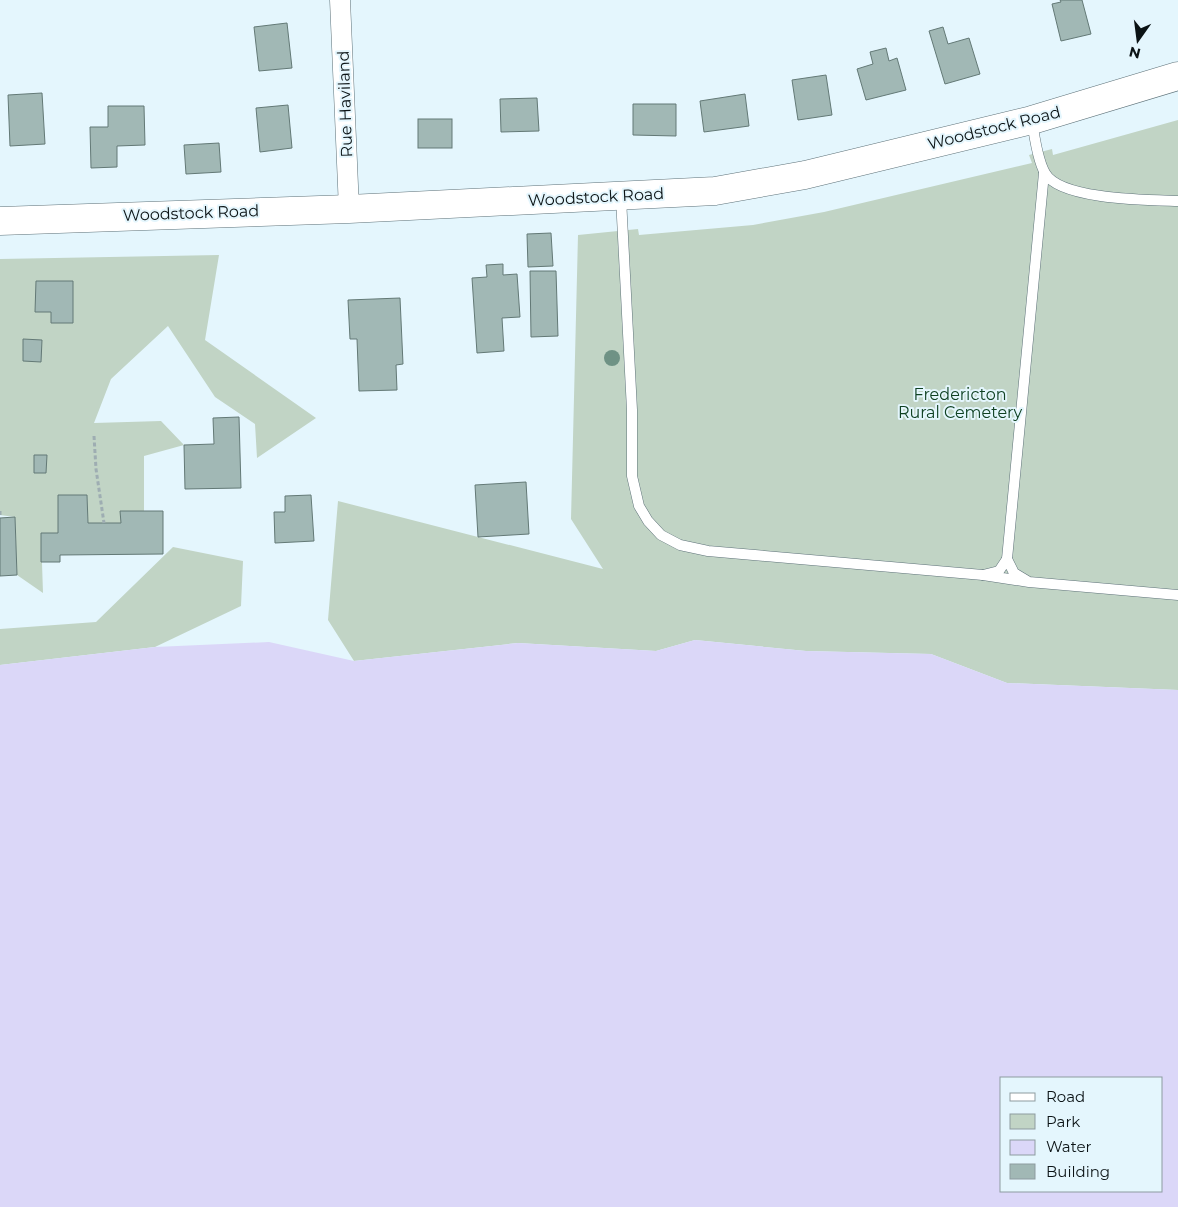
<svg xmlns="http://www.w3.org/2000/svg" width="1178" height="1207" font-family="Montserrat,sans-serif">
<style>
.green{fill:#c1d4c5}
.water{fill:#dbd7f8;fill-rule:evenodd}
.building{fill:#a1b8b5;stroke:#637976}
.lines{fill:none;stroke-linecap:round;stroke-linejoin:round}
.lane-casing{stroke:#5e7279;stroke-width:11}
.street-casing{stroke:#5e7279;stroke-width:21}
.primary-casing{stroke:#5e7279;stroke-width:29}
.path{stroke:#9eadb2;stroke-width:3;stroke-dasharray:4 2.5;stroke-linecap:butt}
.lane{stroke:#fff;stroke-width:10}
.street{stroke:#fff;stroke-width:20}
.primary{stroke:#fff;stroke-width:28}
.tree{fill:#6f9285}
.labels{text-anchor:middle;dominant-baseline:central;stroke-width:4;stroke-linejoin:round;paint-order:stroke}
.street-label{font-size:16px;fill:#0b1315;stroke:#e4f6fd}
.park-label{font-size:16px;fill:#0f4122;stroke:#e4f6fd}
</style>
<rect width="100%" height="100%" fill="#e4f6fd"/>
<g class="green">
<path d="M1178,120V690L1007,683L931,654L806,651L695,640L656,651L518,643L354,661L328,620L338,501L603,569L571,519L578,235L638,229L639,235L753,225L824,212L1032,163L1029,155L1052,149L1053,155Z"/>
<path d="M219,255L205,340L316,418L257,458L255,424L215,397L168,326L111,379L94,423L161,421L184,445L144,456V511H121V523H88L87,495H58V533H41L43,593L17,575L15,517L0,515V259Z"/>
<path d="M173,547L243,561L241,606L155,647L0,665V629L96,622Z"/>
</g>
<path class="water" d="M695,640L806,651L931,654L1007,683L1178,690V1207H0V665L155,647L269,642L354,661L518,643L656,651ZM1002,1078H1162V1191H1002Z"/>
<g class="building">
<path d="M1060,0H1082L1091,34L1061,41L1052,4L1061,2Z"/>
<path d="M287,23L292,68L259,71L254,27Z"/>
<path d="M943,27L948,44L969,38L980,74L945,84L929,31Z"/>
<path d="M886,48L889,61L897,58L906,90L866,100L857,69L873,64L870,52Z"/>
<path d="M826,75L832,115L798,120L792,80Z"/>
<path d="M42,93L45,144L10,146L8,95Z"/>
<path d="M745,94L749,126L704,132L700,101Z"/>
<path d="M537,98L539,131L501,132L500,99Z"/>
<path d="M633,104H676V136L633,135Z"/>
<path d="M288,105L292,148L260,152L256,108Z"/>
<path d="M108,106H144L145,145L117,146V167L91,168L90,127H108Z"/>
<rect x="418" y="119" width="34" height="29"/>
<path d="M219,143L221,172L186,174L184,145Z"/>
<path d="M551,233L553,266L528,267L527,234Z"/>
<path d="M503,264V275L517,274L520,317L502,318L504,351L477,353L472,278L487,277L486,265Z"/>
<path d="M530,271H556L558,336L531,337Z"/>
<path d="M36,281H73V323H51V312H35Z"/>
<path d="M400,298L403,364L396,365L397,390L359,391L357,339H350L348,300Z"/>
<path d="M23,339L42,340L41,362L23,361Z"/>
<path d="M239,417L241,488L185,489L184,445L214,444L213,418Z"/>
<path d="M34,455H47L46,473H34Z"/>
<path d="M526,482L529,534L478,537L475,485Z"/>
<path d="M58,495H87L88,523H121L120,511H163V554L60,555V562H41V533H58Z"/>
<path d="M311,495L314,541L275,543L274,512H285V496Z"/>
<path d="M15,517L17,575L0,576V518Z"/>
</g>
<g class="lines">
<g class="lane-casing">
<g id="lane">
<path d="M1032,120C1034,135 1038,161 1045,173C1060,200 1149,200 1178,201"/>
<path d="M621,198L632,410V476L639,506L648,521L661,535L680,545L708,551L983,575"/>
<path d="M1007,559L1044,173"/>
<path d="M1029,582L1014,573L1007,559L999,571L983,575L1029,582L1178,595"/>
</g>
</g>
<g class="street-casing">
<path id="street" d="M340,0L349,209"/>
</g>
<g class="primary-casing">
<path id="primary" d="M0,221L349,209L715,191L805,175L1032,120L1178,76"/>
</g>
<g class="path">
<path d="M94,436L96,469L104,523"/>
<path d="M0,511V518"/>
</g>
<use href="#lane" class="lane"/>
<use href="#street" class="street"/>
<use href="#primary" class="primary"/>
</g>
<circle class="tree" cx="612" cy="358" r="8"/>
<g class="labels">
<g class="street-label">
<text transform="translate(345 104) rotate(-92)">Rue Haviland</text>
<text transform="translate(994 128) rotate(-14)">Woodstock Road</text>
<text transform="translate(596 197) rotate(-3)">Woodstock Road</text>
<text transform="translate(191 213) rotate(-2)">Woodstock Road</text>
</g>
<g class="park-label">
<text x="960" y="394">Fredericton<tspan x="960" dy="18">Rural Cemetery</tspan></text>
</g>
</g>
<rect x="1000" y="1077" width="162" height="115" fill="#e4f6fd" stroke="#8d9ba0"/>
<rect x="1010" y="1093" width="25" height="8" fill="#ffffff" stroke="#8d9ba0"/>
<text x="1046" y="1102" font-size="15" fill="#0b1315">Road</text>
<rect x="1010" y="1114" width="25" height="15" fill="#c1d4c5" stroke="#8d9ba0"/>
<text x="1046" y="1127" font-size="15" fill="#0b1315">Park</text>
<rect x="1010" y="1140" width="25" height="15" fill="#dbd7f8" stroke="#8d9ba0"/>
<text x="1046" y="1152" font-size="15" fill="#0b1315">Water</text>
<rect x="1010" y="1164" width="25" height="15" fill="#a1b8b5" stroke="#8d9ba0"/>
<text x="1046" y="1177" font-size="15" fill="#0b1315">Building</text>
<g transform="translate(1138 40) rotate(194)" stroke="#e4f6fd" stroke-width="4" paint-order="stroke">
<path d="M0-4L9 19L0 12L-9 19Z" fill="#0b1315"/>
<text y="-8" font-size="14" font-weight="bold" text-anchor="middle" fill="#0b1315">N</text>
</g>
</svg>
